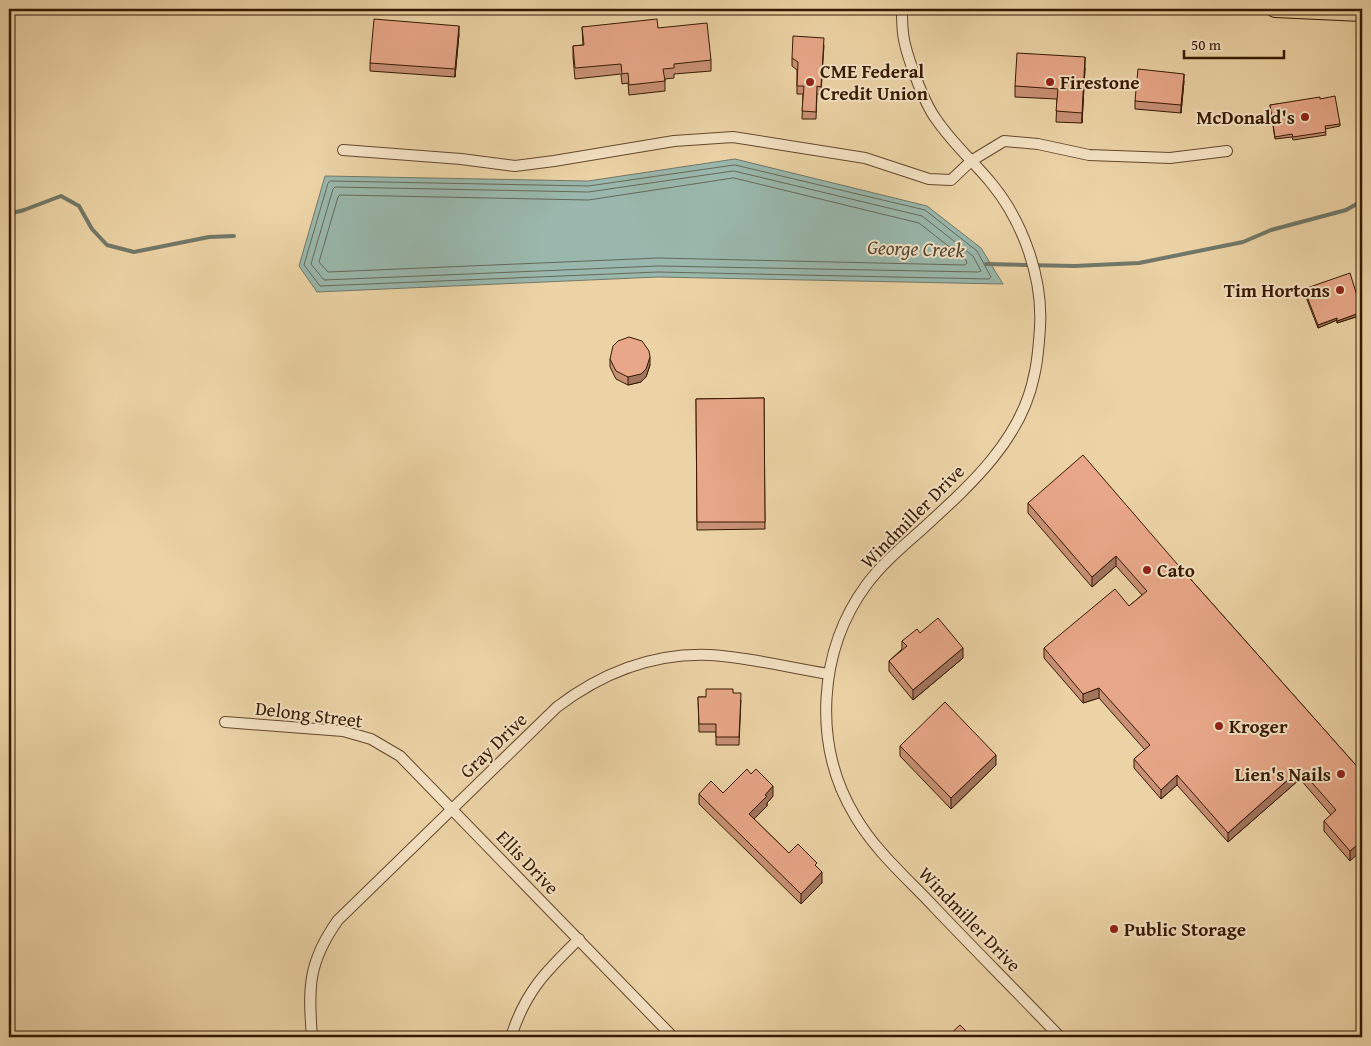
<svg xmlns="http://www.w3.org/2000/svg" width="1371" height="1046" font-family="'Gentium Book Plus',serif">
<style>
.water{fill:#99b7ac;stroke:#717868}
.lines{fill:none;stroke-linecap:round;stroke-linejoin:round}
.shore{stroke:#686857;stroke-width:1}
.stream{stroke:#717868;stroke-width:4}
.minor-casing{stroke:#64482b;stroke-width:12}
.primary-casing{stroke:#361902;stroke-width:18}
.minor{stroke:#f3e2c4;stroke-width:10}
.primary{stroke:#ecd3a5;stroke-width:16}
.wall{fill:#c89075;stroke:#361902}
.shaded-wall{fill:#a2755f;stroke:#361902}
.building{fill:#e8a788;stroke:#361902}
.poi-dot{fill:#8f2418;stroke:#f3e2c4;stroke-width:2}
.labels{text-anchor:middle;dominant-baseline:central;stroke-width:4;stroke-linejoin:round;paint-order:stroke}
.poi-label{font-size:19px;font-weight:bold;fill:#361902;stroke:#f3e2c4;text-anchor:start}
.street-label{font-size:19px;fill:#361902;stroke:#f3e2c4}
.water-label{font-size:20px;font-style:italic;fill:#544835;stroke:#f3e2c4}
</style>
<rect width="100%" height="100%" fill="#ecd3a5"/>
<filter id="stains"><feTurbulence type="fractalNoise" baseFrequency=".004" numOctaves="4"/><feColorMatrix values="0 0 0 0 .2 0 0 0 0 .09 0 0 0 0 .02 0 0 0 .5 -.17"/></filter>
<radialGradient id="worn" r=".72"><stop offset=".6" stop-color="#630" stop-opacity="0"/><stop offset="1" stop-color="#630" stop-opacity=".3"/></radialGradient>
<path class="water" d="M735,159L927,206L981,248L1003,284L658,277L317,292L299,266L325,176L588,181Z"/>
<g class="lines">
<g class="shore">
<path d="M735,165L925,210L977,251L991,277L989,279L658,272L320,286L304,265L328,183L330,181L588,186Z"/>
<path d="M734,171L922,216L973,256L981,271L978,272L658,266L324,280L311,264L333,189L335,187L588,192Z"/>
<path d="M734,178L919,223L966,260L967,263L965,265L658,258L328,272L319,262L338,197L340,195L588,200Z"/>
</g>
<g class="stream">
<path d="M9,214L24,210L61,196L79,206L92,229L107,245L134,252L209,237L234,236"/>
<path d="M986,264L1074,266L1139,263L1243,242L1271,230L1346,210L1362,201"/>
</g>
<g class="minor-casing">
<g id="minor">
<path d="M902,9C902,17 902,25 903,33C905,53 924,103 936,119C952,143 974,162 992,184C1023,222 1043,278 1040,327C1039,343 1038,360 1034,376C1021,442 966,489 919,532C901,548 882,564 867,584C818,650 812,745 855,816C876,852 908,879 936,909C977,952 1019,994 1060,1037"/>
<path d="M343,150L461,159L515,166L554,161L674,141L733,137L865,158L929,179L951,180L971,161L1004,141L1038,144L1089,155L1170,158L1227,151"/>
<path d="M225,722L343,731L371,739L400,756L673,1037"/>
<path d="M312,1037C308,988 308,962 338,920L557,707C602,673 652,653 709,655C749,657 790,668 829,674"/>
<path d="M511,1037C525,992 546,971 579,939"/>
</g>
</g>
<g class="primary-casing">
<path id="primary" d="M1275,9L1362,13"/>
</g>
<use href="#minor" class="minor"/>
<use href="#primary" class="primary"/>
</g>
<g class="wall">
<path d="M582,27L658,28L711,60V71L674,74V78L665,79V91L629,95L628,83L622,84L621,74L575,79L573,57V46L583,45Z"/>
<path d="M459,34L455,77L370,71V63Z"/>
<path d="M824,45L821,94H817L816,119H802L803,94H797V70L792,66V58Z"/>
<path d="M1085,68L1082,123L1056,122L1057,99L1015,97V86Z"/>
<path d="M1184,81L1181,113L1135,109V101Z"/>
<path d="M1320,99L1340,124V126L1325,129L1326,135L1293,140L1292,137L1275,139L1270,105Z"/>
<path d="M1304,289L1362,315L1337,323V320L1318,328L1304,292Z"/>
<path d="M610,359L650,365L646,377L641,382L628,385L616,379L610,367Z"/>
<path d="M764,398L765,529L697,530L696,399Z"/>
<path d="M1028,503L1178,565L1362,772L1350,861L1324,831V821L1331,815L1300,779L1228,842L1177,785L1161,799L1134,768V759L1145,750L1099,698L1083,703L1044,658V648L1129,606L1142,595L1116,566L1092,587L1028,513Z"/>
<path d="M920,633L963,658L913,700L889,671V661L902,649V641Z"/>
<path d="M733,693L741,700L739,745H716V732H699L698,697H706Z"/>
<path d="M900,746L996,765L951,809L900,756Z"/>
<path d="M723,793L773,796L767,803V806L754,819L789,853L817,867L822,883L801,904L699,804V794Z"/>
</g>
<g class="shaded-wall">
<path d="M459,26V34L455,77V69Z"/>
<path d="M1085,57V68L1082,123V113Z"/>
<path d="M1184,74V81L1181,113V105Z"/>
<path d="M1362,312V315L1337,323V321Z"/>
<path d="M1337,318V320L1318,328V325Z"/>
<path d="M650,357V365L646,377L641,382L628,385V377Z"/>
<path d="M1116,556V566L1092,587V577Z"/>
<path d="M963,648V658L913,700V690Z"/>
<path d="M1099,688V698L1083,703V694Z"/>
<path d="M996,755V765L951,809V798Z"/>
<path d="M1300,769V779L1228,842V833Z"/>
<path d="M1177,775V785L1161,799V790Z"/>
<path d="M773,786V796L767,803V806L749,824V814L765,795Z"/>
<path d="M1362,841V850L1350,861V851Z"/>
<path d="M822,872V883L801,904V894Z"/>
</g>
<g class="building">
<path d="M374,19L459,26L455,69L370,63Z"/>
<path d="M657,19L658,28L707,23L711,60L674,64V68L663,69L665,81L629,85L628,73L622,74L621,64L575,68L573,46L584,45L582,27Z"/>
<path d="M793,36L824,38L821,87L817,86L816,112L802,111L804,86H797L798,62L792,58Z"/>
<path d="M1017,53L1085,57L1082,113L1056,111L1058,89L1015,86Z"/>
<path d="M1138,69L1184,74L1181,105L1135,101Z"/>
<path d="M1335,96L1340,124L1325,126L1326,132L1293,137L1292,134L1275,137L1270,105L1320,97V99Z"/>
<path d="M1350,273L1362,312L1337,321V318L1318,325L1304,289Z"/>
<path d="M629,337L642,341L649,351L650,357L646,369L641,374L628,377L616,371L610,359L613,346L618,341Z"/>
<path d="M764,398L765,522H697L696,399Z"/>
<path d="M1083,455L1178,565L1362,772V841L1350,851L1324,821L1336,810L1300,769L1228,833L1177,775L1161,790L1134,759L1150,745L1099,688L1083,694L1044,648L1115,589L1129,606L1147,591L1116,556L1092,577L1028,503Z"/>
<path d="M938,618L963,648L913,690L889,661L907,646L902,641L917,629L920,633Z"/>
<path d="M706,689H733V693H741L739,737H716V724H699L698,697H706Z"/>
<path d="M945,702L996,755L951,798L900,746Z"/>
<path d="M747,769L751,774L756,769L773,786L765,795L767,796L749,814L789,853L798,844L817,863L815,865L822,872L801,894L699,794L711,781L723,793Z"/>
<path d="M960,1025L972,1037H947Z"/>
</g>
<g class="poi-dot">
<circle cx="810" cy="82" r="5"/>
<circle cx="1050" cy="82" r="5"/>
<circle cx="1305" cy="117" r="5"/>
<circle cx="1340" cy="290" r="5"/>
<circle cx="1147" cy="570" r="5"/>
<circle cx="1219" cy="726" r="5"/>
<circle cx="1341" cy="774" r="5"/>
<circle cx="1114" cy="929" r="5"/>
</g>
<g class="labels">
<g class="poi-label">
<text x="820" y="71">CME Federal<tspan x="820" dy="22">Credit Union</tspan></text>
<text x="1060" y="82">Firestone</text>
<text x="1295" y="117" text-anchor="end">McDonald's</text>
<text x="1330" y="290" text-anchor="end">Tim Hortons</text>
<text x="1157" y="570">Cato</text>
<text x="1229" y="726">Kroger</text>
<text x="1331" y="774" text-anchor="end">Lien's Nails</text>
<text x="1124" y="929">Public Storage</text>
</g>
<g class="street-label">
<text transform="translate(912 516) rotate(-45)">Windmiller Drive</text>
<text transform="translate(309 714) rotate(7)">Delong Street</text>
<text transform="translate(493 745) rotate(-44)">Gray Drive</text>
<text transform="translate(528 862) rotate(46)">Ellis Drive</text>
<text transform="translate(970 919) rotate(46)">Windmiller Drive</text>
</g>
<g class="water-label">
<text transform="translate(916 248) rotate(2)">George Creek</text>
</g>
</g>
<rect width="1371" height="1046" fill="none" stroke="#ecd3a5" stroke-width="30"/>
<rect x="10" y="10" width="1351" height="1026" fill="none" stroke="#361902" stroke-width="2.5"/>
<rect x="15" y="15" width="1341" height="1016" fill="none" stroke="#361902"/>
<path d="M1184 50v8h100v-8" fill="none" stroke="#361902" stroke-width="2.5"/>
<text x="1191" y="50" font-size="15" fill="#361902" stroke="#f3e2c4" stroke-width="4" paint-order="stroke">50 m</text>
<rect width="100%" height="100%" filter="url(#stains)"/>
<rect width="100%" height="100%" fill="url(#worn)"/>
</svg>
